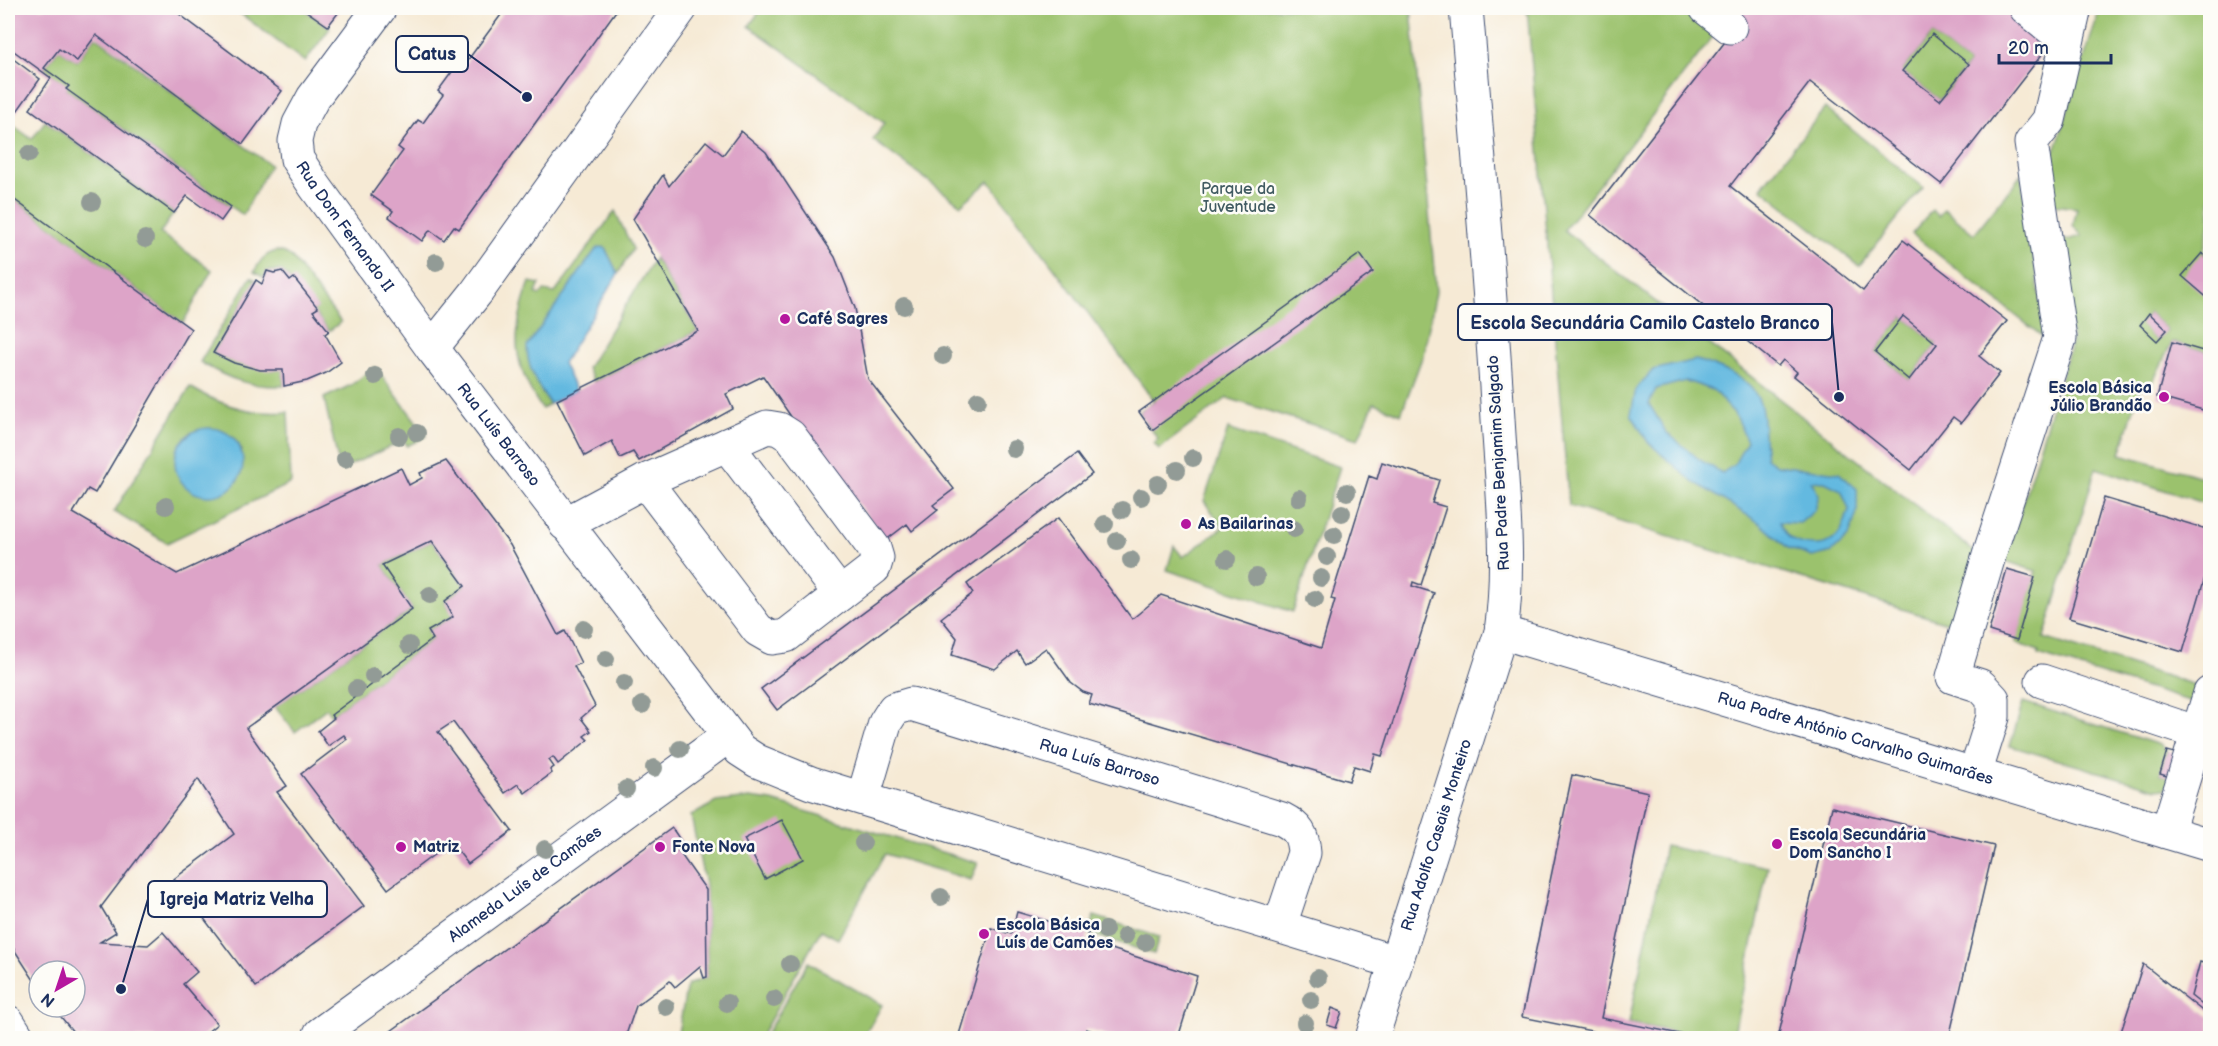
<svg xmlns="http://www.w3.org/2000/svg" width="2218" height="1046" font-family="'Balsamiq Sans',sans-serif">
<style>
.green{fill:#9bc26d;stroke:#5b7866;stroke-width:1.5;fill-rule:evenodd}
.water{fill:#63b9e0;stroke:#3f749f;stroke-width:1.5;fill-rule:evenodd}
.building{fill:#dda4c8;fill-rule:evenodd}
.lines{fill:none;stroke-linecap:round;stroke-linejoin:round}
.minor-casing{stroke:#3c4b70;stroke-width:35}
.minor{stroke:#fff;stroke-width:33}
.tree{fill:#929b96}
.poi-dot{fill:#b5179e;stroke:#fdfcf7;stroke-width:2}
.labels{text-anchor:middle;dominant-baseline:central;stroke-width:5;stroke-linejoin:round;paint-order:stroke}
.park-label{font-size:16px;fill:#415b62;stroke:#fdfcf7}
.street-label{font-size:16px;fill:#1b2f5e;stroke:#fdfcf7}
.poi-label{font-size:16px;font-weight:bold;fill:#1b2f5e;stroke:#fdfcf7;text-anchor:start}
.leader{fill:none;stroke:#1b2f5e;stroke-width:2}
.callout-dot{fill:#1b2f5e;stroke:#fdfcf7;stroke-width:2}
.callout{fill:#fdfcf7;stroke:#1b2f5e;stroke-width:2}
.callout-label{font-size:18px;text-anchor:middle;font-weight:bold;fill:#1b2f5e}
</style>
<rect width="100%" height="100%" fill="#fdfcf7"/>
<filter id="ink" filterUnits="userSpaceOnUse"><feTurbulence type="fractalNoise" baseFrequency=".0167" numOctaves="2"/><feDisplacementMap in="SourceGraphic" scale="12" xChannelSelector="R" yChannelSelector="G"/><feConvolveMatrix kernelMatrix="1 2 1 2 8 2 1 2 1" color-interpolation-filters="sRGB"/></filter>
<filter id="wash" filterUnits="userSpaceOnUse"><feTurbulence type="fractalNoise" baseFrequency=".008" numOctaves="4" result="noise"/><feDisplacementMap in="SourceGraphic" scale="24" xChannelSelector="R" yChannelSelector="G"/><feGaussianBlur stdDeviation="1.35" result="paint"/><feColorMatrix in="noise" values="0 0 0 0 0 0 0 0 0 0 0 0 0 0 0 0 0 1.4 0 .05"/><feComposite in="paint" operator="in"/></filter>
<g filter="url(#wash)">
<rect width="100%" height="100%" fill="#f6ead5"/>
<g class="green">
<path d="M233,8H302L330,28L305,62Z"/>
<path d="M762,8H1411L1436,292L1423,355L1401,414L1374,403L1358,439L1227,398L1159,449L1154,443L1158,439L1139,412L1154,401L989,181L961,205L873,140L884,123L749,26Z"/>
<path d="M1527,8H1682L1715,34L1564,230L1975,552L1954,625L1569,506Z"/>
<path d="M2100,8H2210V224L2203,253L2210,256V353L2172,342L2150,388L2141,385L2120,454L2210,479V505L2096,468L2044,638L2195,685L2199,691L2195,701H2189L2038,655L2039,651L2015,643L2036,571L2005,561L2072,341L2058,242L2082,236L2073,225L2077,208L2053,205L2048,173ZM2149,313L2167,330L2157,341L2141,325Z"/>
<path d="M1932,34L1969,64L1940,100L1902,71Z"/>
<path d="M95,36L270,165L243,215L66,89L68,86L44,68L59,49L77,61Z"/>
<path d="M1825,108L1923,187L1859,266L1761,188Z"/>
<path d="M45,121L174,213L160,233L212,270L183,323L8,195V122L32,139Z"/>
<path d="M2021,175L2046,337H2043L1912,234L1932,210L1939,216L1944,209L1974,234Z"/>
<path d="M615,211L633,249L618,274L605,248L542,393L550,404L542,409C511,363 511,333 530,282L540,284L536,293L539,296L544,291L555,293Z"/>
<path d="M277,251L285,253L293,259L341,322L329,331L313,311L317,308L282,271H267L264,278L254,272C260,261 264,254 277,251Z"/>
<path d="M655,258L698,331L594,382L587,368Z"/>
<path d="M251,277L256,280L213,353C238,365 255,370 283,370L284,386C249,387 230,380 200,362Z"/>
<path d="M1903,316L1937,344L1909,380L1875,352Z"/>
<path d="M375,367L427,436L407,446L404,440L340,470L324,398L351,385Z"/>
<path d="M190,387C221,406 252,415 288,412L291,483L167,543L114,512ZM190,433L232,436L242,450L187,487C172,472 174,447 190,433Z"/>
<path d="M1228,429L1340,467L1293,612L1167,570L1174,546L1183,557L1223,527L1204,501Z"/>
<path d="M432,541L465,586L445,601L453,617L428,631L433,639L331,715L327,708L295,732L275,707L412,609L382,565Z"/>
<path d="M2023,702L2160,745L2167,751L2160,774L2175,778L2166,788L2157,789L2010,746Z"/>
<path d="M750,798L772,801L978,863L971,880L885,854L838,939L821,930L760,1038H677L687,985L707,977L706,890L691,816L716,802Z"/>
<path d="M1665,846L1768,867L1733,1038H1704L1629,1023Z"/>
<path d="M1094,916L1159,937L1154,954L1088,933Z"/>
<path d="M808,962L882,1005L863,1038H764Z"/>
</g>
<g class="water">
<path d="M601,247L605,248L618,274L563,363L576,391L550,404C538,387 527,368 527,346L597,248Z"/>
<path d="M1696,360C1721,368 1754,378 1761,407C1765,423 1763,442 1766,458L1776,465L1839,473L1857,489V512L1849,536L1832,552L1812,557L1788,548L1760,523L1691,480L1648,442L1631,414L1636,389L1653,370ZM1686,381L1713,390L1734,413L1747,441L1734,465L1722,473L1700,460L1666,432L1649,404L1656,389ZM1811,481L1825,482L1841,490L1849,509C1846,519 1843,531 1835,538C1824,549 1801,546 1790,538C1785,535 1783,528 1780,522L1800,523L1815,510L1819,495Z"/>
<circle cx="209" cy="462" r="34"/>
</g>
<g id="blocks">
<g class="building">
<path d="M8,8H171L282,91L243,144L96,35L77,61L59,49L44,68L69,86L66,89L231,207L221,221L187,196L174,213L30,109L51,78L11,49L8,54Z"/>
<path d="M302,8H342L328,26Z"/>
<path d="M506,8H618L459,229L454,226L444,240L430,230L422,241L389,217L393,211L371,195L403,151L398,147L418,120L423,123L443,95L438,91L457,65L462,68Z"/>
<path d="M1727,8H2005L2051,43L1941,184L1810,82L1730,186L1863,291L1903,240L2007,321L1979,356L2000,373L1961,423L1953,417L1911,470L1794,376L1797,372L1783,360L1778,366L1590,215L1742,20ZM1932,34L1969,64L1940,100L1902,71ZM1903,316L1937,344L1909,380L1875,352Z"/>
<path d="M8,55L40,79L8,124Z"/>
<path d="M741,131L766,152L835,257L855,308L868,379L954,489L933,505L938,510L912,531L907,524L886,540L801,431L763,376L726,394L733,409L639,461L633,452L620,458L612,441L585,456L557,400L698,331L633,219L663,175L669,186L706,141L723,155Z"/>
<path d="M8,195L191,329L95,493L88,489L73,513L177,574L401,468L409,485L422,478L420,473L446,461L510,545L558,635L565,631L581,663L574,666L595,706L581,718L591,731L584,736L588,740L558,764L553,757L549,760L554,767L550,770L552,773L525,793L518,784L505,793L453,722L438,732L512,831L468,864L451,842L388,889L301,774L347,739L344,735L328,746L318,731L334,718L331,715L433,639L428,631L453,617L445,601L465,586L432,541L382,565L412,609L246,728L287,786L277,792L364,906L256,987L174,879L234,834L198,779L101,907L116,932L100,942L148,945L163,932L197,972L183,984L217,1024L200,1038H78L53,1007H75V971H39V988L8,940Z"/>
<path d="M2202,253L2210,260V300L2182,276Z"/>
<path d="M1360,254L1373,272L1152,430L1139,412Z"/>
<path d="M267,271L274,273L282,271L290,281L294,278L318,308L313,311L329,331L325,334L341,362L326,373L307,381L284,386L283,370H260L234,363L213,353L256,280L262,284Z"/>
<path d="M2149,313L2167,330L2157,341L2140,325Z"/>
<path d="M2172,342L2210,353V412L2157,397Z"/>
<path d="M1077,454L1092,474L777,710L761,689Z"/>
<path d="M1382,462L1439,480L1432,503L1446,507L1421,585L1413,582L1412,586L1434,593L1382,756L1375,754L1370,771L1354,766L1349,781L1089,704L1092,695L1083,692L1071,683L1046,648L1025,663L1017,651L995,669L952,655L957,638L941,618L973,593L967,584L1058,518L1132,619L1161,595L1321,648L1335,600L1331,599L1369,476L1377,479Z"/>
<path d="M2104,498L2210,530V560L2183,652L2069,618Z"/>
<path d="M2007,569L2035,577L2017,640L1989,631Z"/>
<path d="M2167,751L2205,761L2198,785L2160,774Z"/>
<path d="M1572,775L1648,792L1601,1018L1699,1038H1626L1522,1017Z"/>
<path d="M1832,807L1994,846L1949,1038H1778Z"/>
<path d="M782,820L803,859L765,879L744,839Z"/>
<path d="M672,828L683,844L677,849L706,890L707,977L704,978L700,966L675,987L670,981L636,1006L625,1038H386L384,1036Z"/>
<path d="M1017,912L1088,933L1086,941L1197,976L1178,1038H1116L1086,1029L1083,1038H958L991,928L1011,934Z"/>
<path d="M2200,962L2210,965V1011L2191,996Z"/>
<path d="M2143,964L2210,1017V1038H2119Z"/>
<path d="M1332,1008L1342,1012L1336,1028L1327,1025Z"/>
</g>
</g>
</g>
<g filter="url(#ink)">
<use href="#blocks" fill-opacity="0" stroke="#3c4b70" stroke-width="1.5"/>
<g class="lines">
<g class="minor-casing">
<g id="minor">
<path id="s1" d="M380,8L313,98L299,124L295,141L297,159L314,185L432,348L740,750L757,761L811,783L1395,962"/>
<path d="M1706,8L1730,27"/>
<path d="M2026,8L2067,41"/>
<path d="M432,348L476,293L681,8"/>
<path d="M727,445L840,594"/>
<path d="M565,524L645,481L767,427L779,429L790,436L874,548L877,558L874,568L786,636L772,638L758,630L645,481"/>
<path id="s2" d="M1501,632L2210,845"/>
<path d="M2042,681L2198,733"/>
<path d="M1975,774L1993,717V699L1981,686L1953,677L1991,549L2060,338L2031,143L2049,120L2075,8"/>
<path id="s3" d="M863,798L885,723L894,709L911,704L1282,819C1298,827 1303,835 1304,853L1280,925"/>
<path d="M2167,832L2210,693"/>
<path d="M8,1022L18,1038"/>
<path id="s4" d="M320,1034L728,736"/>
<path id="s5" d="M1372,1038L1501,632C1511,562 1502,489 1498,419C1490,282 1478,145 1466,8"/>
</g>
</g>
<use href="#minor" class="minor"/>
</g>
<g class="tree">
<circle cx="29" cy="154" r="9"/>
<circle cx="92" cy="202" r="9"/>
<circle cx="145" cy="239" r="9"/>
<circle cx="436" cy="262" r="9"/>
<circle cx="904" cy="306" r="9"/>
<circle cx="943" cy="356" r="9"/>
<circle cx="375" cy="376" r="9"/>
<circle cx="978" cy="400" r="9"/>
<circle cx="417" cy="433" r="9"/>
<circle cx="399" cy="436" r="9"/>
<circle cx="1014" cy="449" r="9"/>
<circle cx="1193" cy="458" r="9"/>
<circle cx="345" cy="459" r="9"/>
<circle cx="1177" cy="470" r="9"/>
<circle cx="1158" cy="484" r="9"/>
<circle cx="1347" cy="492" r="9"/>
<circle cx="1141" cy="497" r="9"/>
<circle cx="1299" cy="498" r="9"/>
<circle cx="166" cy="506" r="9"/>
<circle cx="1122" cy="510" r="9"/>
<circle cx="1342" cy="513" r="9"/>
<circle cx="1105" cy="524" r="9"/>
<circle cx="1294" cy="529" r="9"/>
<circle cx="1334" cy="535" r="9"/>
<circle cx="1117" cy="541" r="9"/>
<circle cx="1327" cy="557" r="9"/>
<circle cx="1227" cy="559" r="9"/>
<circle cx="1131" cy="560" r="9"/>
<circle cx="1256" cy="577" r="9"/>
<circle cx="1321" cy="578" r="9"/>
<circle cx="430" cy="595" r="9"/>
<circle cx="1315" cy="599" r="9"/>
<circle cx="584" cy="629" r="9"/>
<circle cx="409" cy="645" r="9"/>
<circle cx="606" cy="659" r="9"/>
<circle cx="373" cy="676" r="9"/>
<circle cx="624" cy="683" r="9"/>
<circle cx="356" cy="689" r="9"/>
<circle cx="642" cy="705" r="9"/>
<circle cx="680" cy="749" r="9"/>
<circle cx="654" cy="768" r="9"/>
<circle cx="626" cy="789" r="9"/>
<circle cx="863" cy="843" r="9"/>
<circle cx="545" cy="849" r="9"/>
<circle cx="941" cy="897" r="9"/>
<circle cx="1105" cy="930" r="9"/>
<circle cx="1125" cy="936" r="9"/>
<circle cx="1145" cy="942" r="9"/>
<circle cx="790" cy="964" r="9"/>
<circle cx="1318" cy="978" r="9"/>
<circle cx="774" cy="999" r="9"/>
<circle cx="1311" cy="1000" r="9"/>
<circle cx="727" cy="1003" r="9"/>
<circle cx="666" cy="1007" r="9"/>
<circle cx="1305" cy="1023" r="9"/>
</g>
</g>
<g class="poi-dot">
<circle cx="785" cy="319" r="6"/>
<circle cx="2164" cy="397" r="6"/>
<circle cx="1186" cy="524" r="6"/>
<circle cx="1777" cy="844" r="6"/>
<circle cx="401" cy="847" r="6"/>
<circle cx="660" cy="847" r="6"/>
<circle cx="984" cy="934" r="6"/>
</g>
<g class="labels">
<g class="park-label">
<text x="1238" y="189">Parque da<tspan x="1238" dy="18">Juventude</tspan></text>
</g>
<g class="street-label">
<text stroke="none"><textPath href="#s1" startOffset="260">Rua Dom Fernando II</textPath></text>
<text stroke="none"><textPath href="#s1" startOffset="519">Rua Luís Barroso</textPath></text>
<text transform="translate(1499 463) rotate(-93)">Rua Padre Benjamim Salgado</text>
<text stroke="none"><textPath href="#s2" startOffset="370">Rua Padre António Carvalho Guimarães</textPath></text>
<text stroke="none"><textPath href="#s3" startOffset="310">Rua Luís Barroso</textPath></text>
<text stroke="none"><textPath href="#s5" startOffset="213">Rua Adolfo Casais Monteiro</textPath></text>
<text stroke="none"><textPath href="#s4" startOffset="254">Alameda Luís de Camões</textPath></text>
</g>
<g class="poi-label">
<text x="797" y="319">Café Sagres</text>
<text x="2152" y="388" text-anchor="end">Escola Básica<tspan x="2152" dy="18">Júlio Brandão</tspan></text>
<text x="1198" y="524">As Bailarinas</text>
<text x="1789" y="835">Escola Secundária<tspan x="1789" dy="18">Dom Sancho I</tspan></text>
<text x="413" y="847">Matriz</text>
<text x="672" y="847">Fonte Nova</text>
<text x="996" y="925">Escola Básica<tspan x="996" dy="18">Luís de Camões</tspan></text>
</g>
</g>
<path class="leader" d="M527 97L468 54M1839 397L1832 322M121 989L148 899"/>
<g class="callout-dot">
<circle cx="527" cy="97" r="6"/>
<circle cx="1839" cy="397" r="6"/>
<circle cx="121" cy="989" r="6"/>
</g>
<g class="callout">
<rect x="396" y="36" width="72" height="36" rx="6"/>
<rect x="1458" y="304" width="374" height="36" rx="6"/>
<rect x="148" y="881" width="179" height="36" rx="6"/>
</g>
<g class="callout-label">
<text x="432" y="60">Catus</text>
<text x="1645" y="329">Escola Secundária Camilo Castelo Branco</text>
<text x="237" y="905">Igreja Matriz Velha</text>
</g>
<rect width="2218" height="1046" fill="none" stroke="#fdfcf7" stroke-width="30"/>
<g transform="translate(57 989) rotate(219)"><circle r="28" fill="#fdfcf7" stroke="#a3aaba" stroke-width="1.5"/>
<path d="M0-4.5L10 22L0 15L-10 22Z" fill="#b5179e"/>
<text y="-9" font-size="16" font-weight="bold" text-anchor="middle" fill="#1b2f5e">N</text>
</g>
<path d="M1999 54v9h112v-9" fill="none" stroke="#1b2f5e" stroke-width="3"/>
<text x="2008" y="54" font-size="18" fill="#1b2f5e" stroke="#fdfcf7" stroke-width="4.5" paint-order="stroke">20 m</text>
</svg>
